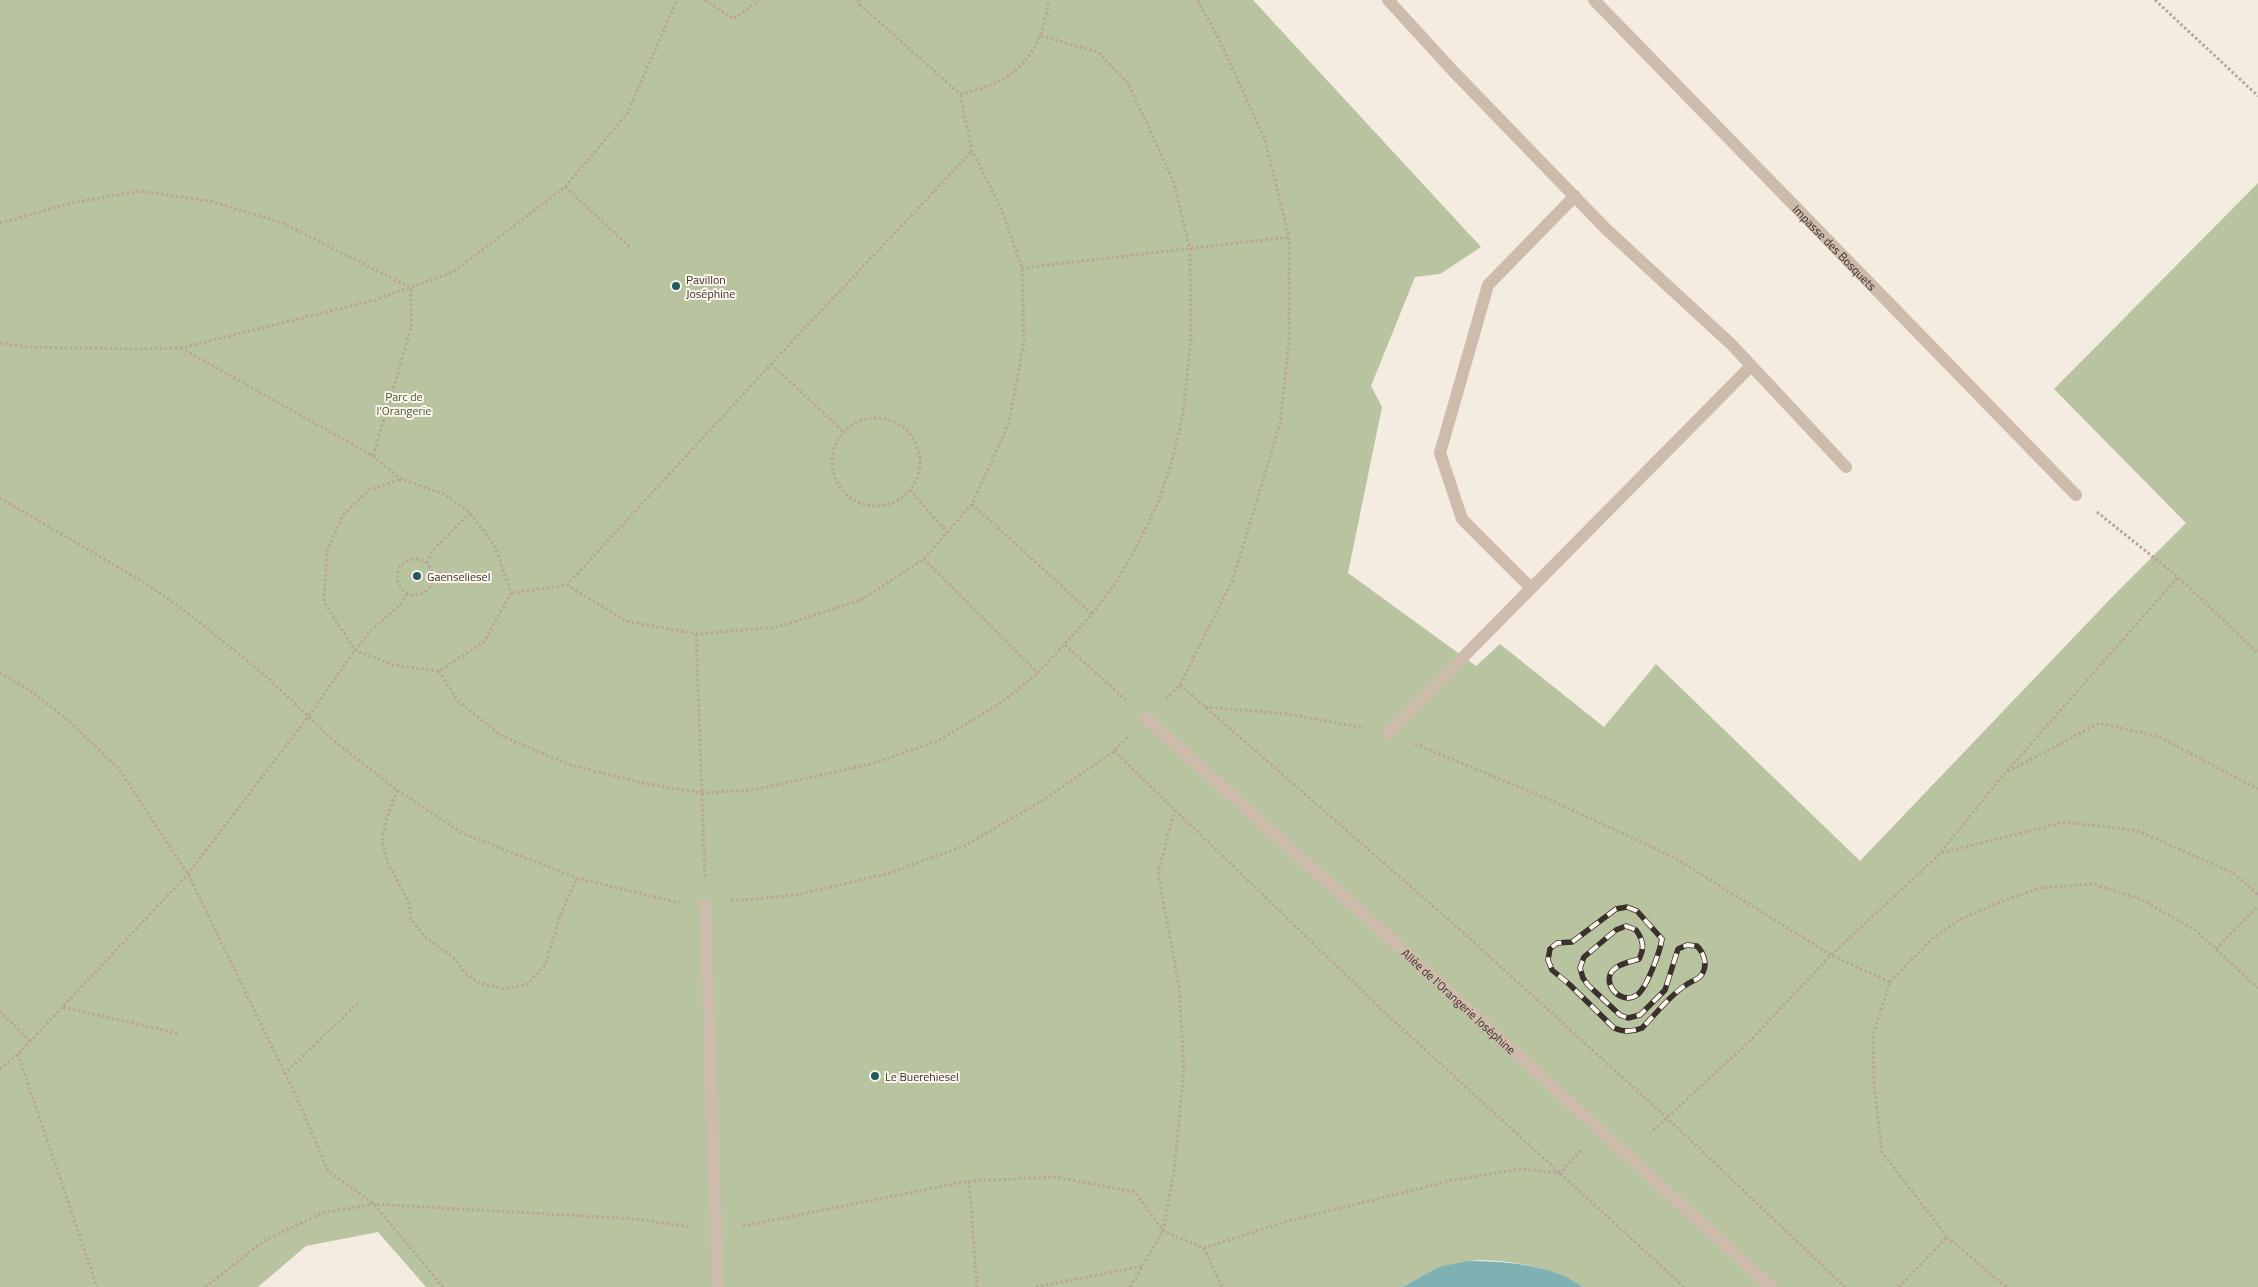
<svg xmlns="http://www.w3.org/2000/svg" width="2258" height="1287" font-family="'Titillium Web',sans-serif">
<style>
.green{fill:#b8c4a0}
.water{fill:#7fb0b2}
.lines{fill:none;stroke-linecap:round;stroke-linejoin:round}
.path{stroke:#b9a596;stroke-width:3;stroke-dasharray:2.5 2.5;stroke-linecap:butt}
.lane{stroke:#cdbbac;stroke-width:12}
.street{stroke:#cdbbac;stroke-width:12}
.rail-casing{stroke:#3b302b;stroke-width:5.5}
.rail{stroke:#fbf5ee;stroke-width:4;stroke-dasharray:11;stroke-linecap:butt}
.poi-dot{fill:#1f5a5e;stroke:#fbf5ee;stroke-width:2}
.labels{text-anchor:middle;dominant-baseline:central;stroke-width:4;stroke-linejoin:round;paint-order:stroke}
.street-label{font-size:12px;fill:#3b302b;stroke:#fbf5ee}
.poi-label{font-size:12px;fill:#3b302b;stroke:#fbf5ee;text-anchor:start}
.park-label{font-size:12px;fill:#4a5a2e;stroke:#fbf5ee}
</style>
<rect width="100%" height="100%" fill="#f4ebe1"/>
<path class="green" d="M0,0H1253L1481,247L1440,274L1415,277L1371,386L1382,407L1348,573L1476,666L1500,644L1604,727L1656,664L1860,861L2116,593L2186,523L2054,389L2258,183V1287H1582C1559,1267 1497,1257 1467,1261C1450,1263 1416,1278 1402,1287H426L378,1232L306,1246L258,1287H0Z"/>
<path class="water" d="M1466,1261C1500,1261 1555,1264 1582,1287H1402L1439,1267Z"/>
<g class="lines">
<g class="path">
<path d="M705,0L733,19L759,0"/>
<path d="M859,0L858,3L960,94C1002,85 1033,67 1044,23C1046,15 1048,8 1048,0"/>
<path d="M2155,0L2258,96"/>
<path d="M565,187L631,248"/>
<path d="M0,223L71,203L140,191L210,201L283,223L411,288V328L373,456"/>
<path d="M1022,268L1289,237"/>
<path d="M0,343L28,347L134,349L181,348L375,300L453,272L565,187L627,114L677,0"/>
<path d="M181,348L373,456L401,479L444,494L470,513L495,546L511,593L484,642L439,671L393,665L355,650L324,602L327,551L343,515L369,490L401,479"/>
<path d="M771,364L844,432"/>
<circle cx="876" cy="462" r="44"/>
<path d="M910,490L947,532"/>
<path d="M0,498L145,583L193,617L267,677L334,741L397,790L462,833L577,878L679,903"/>
<path d="M972,504L1092,614"/>
<path d="M2097,512L2178,577L2258,653"/>
<path d="M924,559L1038,673"/>
<circle cx="415" cy="577" r="18"/>
<path d="M427,563L432,551L470,513"/>
<path d="M567,585L626,621L696,634L778,627L861,600L924,559L972,504L1009,423L1024,341L1022,268L1001,208L972,151L960,94"/>
<path d="M512,593L567,585L771,364L972,151"/>
<path d="M696,634L705,878"/>
<path d="M1065,645L1127,701"/>
<path d="M439,671L457,700L500,735L567,764L642,783L702,793L753,790L871,764L938,741L1002,702L1038,673L1092,614L1115,584L1140,540L1160,498L1173,457L1183,413L1191,340L1190,249L1173,180L1128,83L1098,52L1041,36"/>
<path d="M0,673L29,690L69,721L118,768L188,874L298,1100L328,1171L374,1204L443,1287"/>
<path d="M1180,685L1457,927L1666,1117L1845,1287"/>
<path d="M1166,699L1180,685L1233,579L1280,424L1289,341V237L1265,140L1217,35L1197,0"/>
<path d="M1205,707L1288,714L1364,728"/>
<path d="M1415,744L1548,799L1673,857L1831,955L1752,1039L1647,1136"/>
<path d="M1114,751L1382,1010L1684,1287"/>
<path d="M2007,771L2178,577"/>
<path d="M397,790L386,821L382,841L388,863L409,903L411,919L425,937L453,957L465,973L479,983L505,989L528,984L545,965L561,913L577,878"/>
<path d="M1941,852L2004,774L2099,723L2159,737L2258,789"/>
<path d="M731,901L796,895L890,873L966,845L1042,801L1114,751L1128,737"/>
<path d="M2216,949L2258,906"/>
<path d="M1890,982L1932,939L1961,919L1998,903L2039,888L2093,884L2141,899L2195,930L2258,988"/>
<path d="M63,1007L180,1034"/>
<path d="M0,1011L30,1041"/>
<path d="M18,1054L97,1287"/>
<path d="M0,1069L18,1054L188,874L308,717L355,650L370,631L399,606L407,593"/>
<path d="M284,1074L358,1003"/>
<path d="M969,1181L977,1287"/>
<path d="M743,1226L969,1181L1056,1177L1135,1192L1163,1231L1204,1248L1288,1221L1454,1180L1520,1169L1560,1173L1581,1150"/>
<path d="M1947,1237L2006,1287"/>
<path d="M1204,1248L1222,1287"/>
<path d="M205,1287L264,1241L322,1213L374,1204L636,1219L690,1227"/>
<path d="M1036,1287L1143,1266"/>
<path d="M1130,1287L1163,1231L1174,1171L1184,1069L1179,986L1158,872L1175,810"/>
<path d="M1899,1287L1947,1237L1882,1152L1874,1086L1873,1034L1890,982L1831,955L1941,853L2065,822L2138,831L2235,874L2258,895"/>
</g>
<g class="lane">
<path d="M1388,0L1454,72L1606,229L1731,344L1846,467"/>
<path d="M1531,588L1462,519L1440,453L1488,285L1575,196"/>
<path d="M1388,733L1751,366"/>
</g>
<g class="street">
<path id="s1" d="M1594,0L2076,495"/>
<path id="s2" d="M1146,718L1422,967L1771,1287"/>
<path d="M705,904L718,1287"/>
</g>
<g class="rail-casing">
<path id="rail" d="M1627,907L1637,911L1662,939C1660,951 1647,988 1637,995C1620,1007 1597,979 1617,967C1623,963 1632,961 1639,959C1645,947 1643,940 1636,930L1626,926L1616,930L1584,957L1580,968L1583,978L1588,985L1620,1015L1628,1018L1640,1015L1665,990L1678,949L1687,945L1697,946C1704,953 1708,965 1702,974C1699,980 1691,981 1686,985C1671,994 1654,1016 1642,1028C1631,1032 1624,1032 1614,1028L1569,984L1552,970L1548,960L1550,949L1557,943L1572,942L1616,909Z"/>
</g>
<use href="#rail" class="rail"/>
</g>
<g class="poi-dot">
<circle cx="676" cy="286" r="5"/>
<circle cx="417" cy="576" r="5"/>
<circle cx="875" cy="1076" r="5"/>
</g>
<g class="labels">
<g class="street-label">
<text stroke="none"><textPath href="#s1" startOffset="345">Impasse des Bosquets</textPath></text>
<text stroke="none"><textPath href="#s2" startOffset="422">Allée de l'Orangerie Joséphine</textPath></text>
</g>
<g class="poi-label">
<text x="686" y="279">Pavillon<tspan x="686" dy="14">Joséphine</tspan></text>
<text x="427" y="576">Gaenseliesel</text>
<text x="885" y="1076">Le Buerehiesel</text>
</g>
<g class="park-label">
<text x="404" y="396">Parc de<tspan x="404" dy="14">l'Orangerie</tspan></text>
</g>
</g>
</svg>
